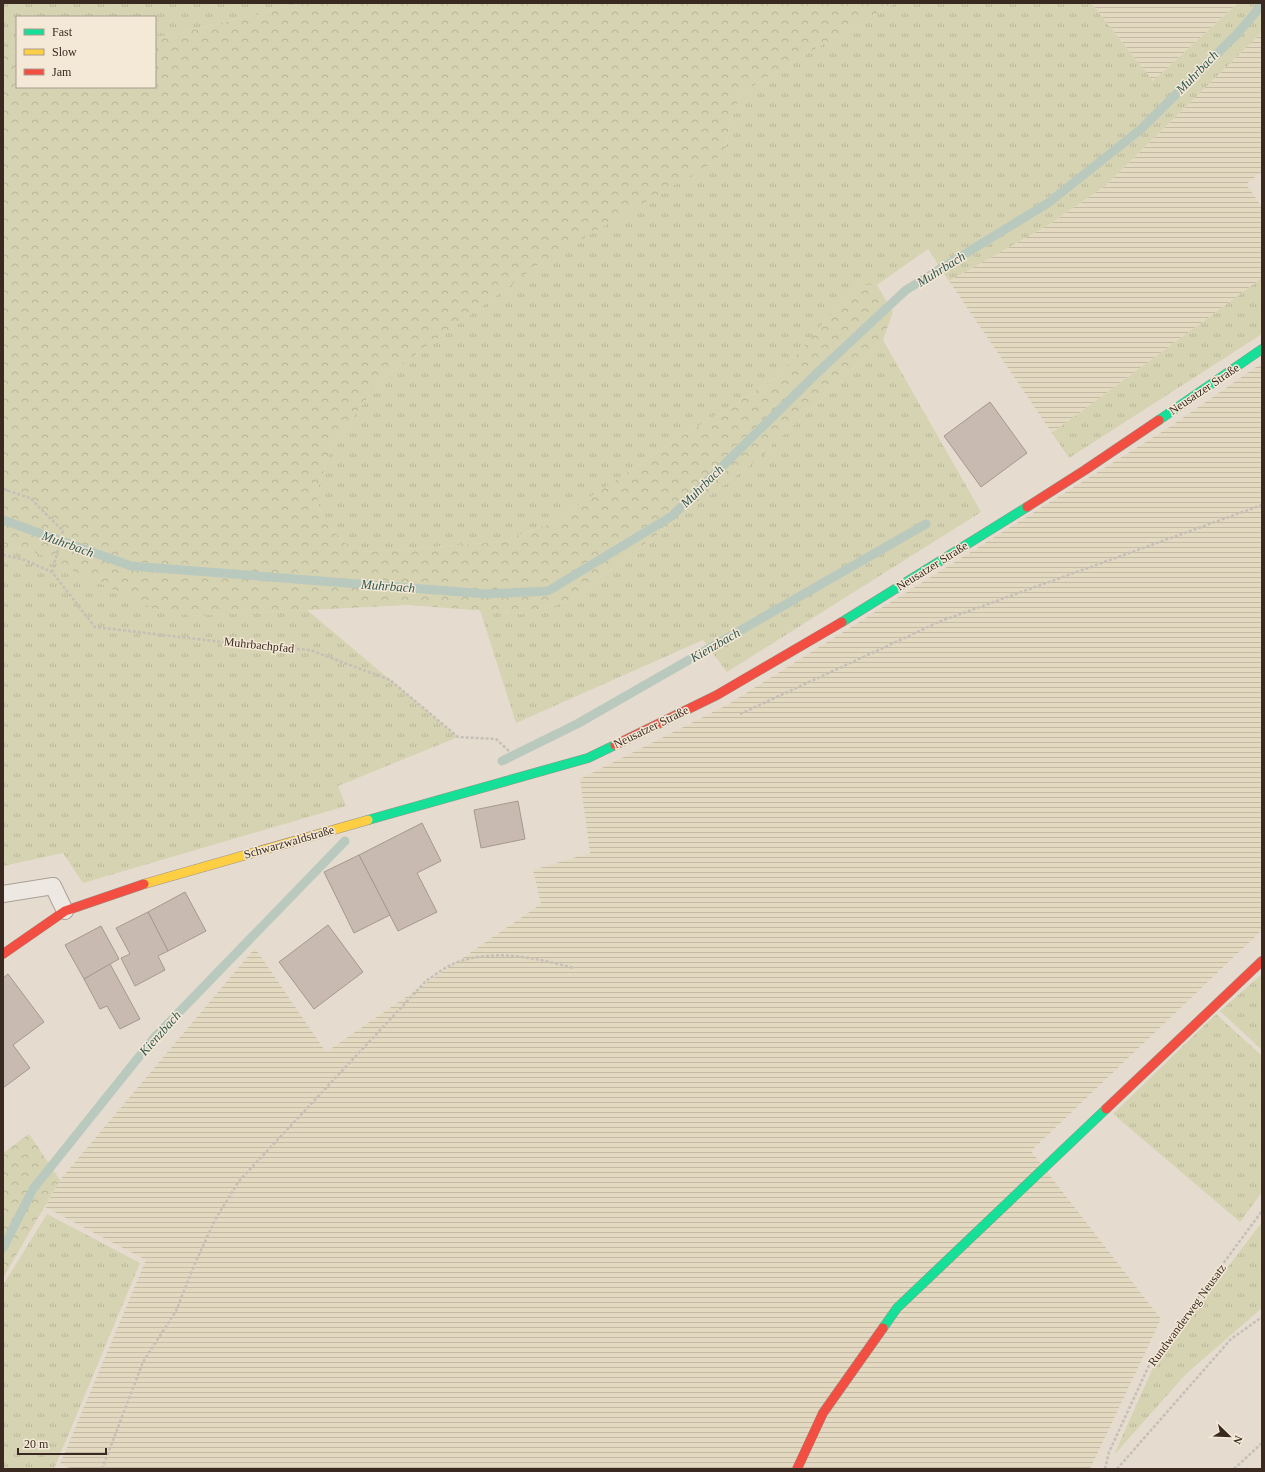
<svg xmlns="http://www.w3.org/2000/svg" width="1265" height="1472" font-family="'Times New Roman',serif">
<style>
.farmland{fill:url(#farmland-rules)}
.grass{fill:url(#grass-tufts)}
.forest{fill:url(#forest-crowns)}
.lines{fill:none;stroke-linecap:round;stroke-linejoin:round}
.stream{stroke:#bac9be;stroke-width:9}
.building{fill:#c8bab0;stroke:#a5988e}
.lane-casing{stroke:#aaa198;stroke-width:18}
.fast-casing{stroke:#9a9188;stroke-width:10}
.slow-casing{stroke:#9a9188;stroke-width:10}
.jam-casing{stroke:#9a9188;stroke-width:10}
.path{stroke:#c6bfb7;stroke-width:2.5;stroke-dasharray:3 2;stroke-linecap:butt}
.lane{stroke:#ede8e1;stroke-width:16}
.fast{stroke:#16e098;stroke-width:9}
.slow{stroke:#ffcf43;stroke-width:9}
.jam{stroke:#f24e42;stroke-width:9}
.labels{text-anchor:middle;dominant-baseline:central;stroke-width:3;stroke-linejoin:round;paint-order:stroke}
.street-label{font-size:12px;fill:#392920;stroke:#f4e8d6}
.water-label{font-size:13px;font-style:italic;fill:#305851;stroke:#f4e8d6}
</style>
<defs>
<pattern id="farmland-rules" width="6" height="5" patternUnits="userSpaceOnUse"><rect width="6" height="5" fill="#e3d9c0"/><path d="M0 2.5h6" fill="none" stroke="#c4baa5"/></pattern>
<pattern id="grass-tufts" width="24" height="20" patternUnits="userSpaceOnUse"><rect width="24" height="20" fill="#d6d3b2"/><path d="M3 7l-1-3M5 7V3M7 7l1-3M15 17l-1-3M17 17v-4M19 17l1-3" fill="none" stroke="#b8b599"/></pattern>
<pattern id="forest-crowns" width="20" height="18" patternUnits="userSpaceOnUse"><rect width="20" height="18" fill="#d6d3b2"/><path d="M2 6a3 3 0 1 1 6 0M12 15a3 3 0 1 1 6 0" fill="none" stroke="#b8b599"/></pattern>
</defs>
<rect width="100%" height="100%" fill="#e5dccf"/>
<g class="farmland">
<path d="M1091,3H1238L1153,81Z"/>
<path d="M1262,32V172L1246,184L1262,207V278L1052,433L949,281L1050,224L1106,185Z"/>
<path d="M1262,363V930L1031,1151L1161,1319L1090,1469H72L60,1464L146,1260L45,1207L60,1180L255,948L326,1052L541,904L533,870L590,853L580,779L727,705L1168,428Z"/>
</g>
<g class="grass">
<path d="M3,3H301L173,35L155,37V17H17V52L3,53Z"/>
<path d="M895,3H1091L1153,81L1238,3H1262V32L1106,185L1050,224L949,281L928,249L877,285L856,286L776,378L679,438L550,524L500,542L364,552L345,543L324,522L316,495L332,445L381,380L538,265L726,147L731,117L743,92L780,69Z"/>
<path d="M1262,278V334L1069,458L1052,433Z"/>
<path d="M883,340L981,512L727,672L703,640L516,723L480,610L525,614L567,602L762,456Z"/>
<path d="M3,545L32,551L190,616L307,610L458,737L338,786L346,806L83,883L63,853L3,866Z"/>
<path d="M1262,974V1050L1220,1011Z"/>
<path d="M1216,1014L1262,1056V1192L1240,1222L1113,1114Z"/>
<path d="M47,1214L140,1263L54,1469H3V1285Z"/>
<path d="M1262,1222V1308L1186,1374L1114,1455L1155,1363Z"/>
</g>
<g class="forest">
<path d="M301,3H895L780,69L743,92L731,117L726,147L714,162L538,265L381,380L332,445L316,495L324,522L345,543L365,552L500,542L550,524L679,438L776,378L856,286L877,285L893,312L883,340L762,456L567,602L525,614L408,605L190,616L156,610L32,551L3,545V53L17,52V87H155V37L173,35Z"/>
<path d="M29,1134L60,1180L3,1278V1153Z"/>
</g>
<g class="lines">
<g class="stream">
<path d="M3,520L131,566L487,594L548,591L672,516L816,374L906,290L1048,203L1140,130L1236,35L1262,5"/>
<path d="M502,761L577,724L926,524"/>
<path d="M3,1248L33,1189L154,1038L345,841"/>
</g>
</g>
<g class="building">
<path d="M990,402L1027,453L981,487L944,436Z"/>
<path d="M518,801L525,839L481,848L474,810Z"/>
<path d="M422,823L441,861L417,873L437,912L398,931L359,855Z"/>
<path d="M359,855L390,915L354,933L324,872Z"/>
<path d="M185,892L206,931L168,951L148,912Z"/>
<path d="M148,912L168,951L158,956L165,970L135,986L121,958L130,954L116,928Z"/>
<path d="M328,925L363,972L314,1009L279,962Z"/>
<path d="M101,926L119,959L84,979L65,945Z"/>
<path d="M110,964L140,1019L120,1029L107,1006L100,1009L84,979Z"/>
<path d="M8,974L44,1022L13,1045L30,1068L3,1088V978Z"/>
</g>
<g class="lines">
<g class="lane-casing">
<path id="lane" d="M3,894L53,886L65,911"/>
</g>
<g class="fast-casing">
<g id="fast">
<path d="M1159,420L1262,349"/>
<path d="M842,622L1027,507"/>
<path d="M368,820L588,758L615,745"/>
<path d="M883,1328L897,1308L1106,1109"/>
</g>
</g>
<g class="slow-casing">
<path id="slow" d="M144,884L368,820"/>
</g>
<g class="jam-casing">
<g id="jam">
<path d="M1027,507L1085,470L1159,420"/>
<path d="M615,745L717,695L842,622"/>
<path d="M3,954L65,911L144,884"/>
<path d="M1106,1109L1262,961"/>
<path d="M797,1469L823,1413L883,1328"/>
</g>
</g>
<g class="path">
<path d="M3,489L30,498L63,531L52,572"/>
<path d="M3,555L25,560L52,572L95,627L231,643L310,650L390,680L458,737L496,739L510,752"/>
<path d="M740,714L941,621L1262,505"/>
<path d="M102,1469L143,1362L176,1311L196,1261L216,1218L239,1181L426,981C435,975 445,967 455,963C495,948 535,958 574,968"/>
<path d="M1105,1469L1109,1452L1151,1361L1262,1211"/>
<path d="M1117,1469L1231,1339L1262,1317"/>
<path d="M1234,1469L1262,1443"/>
</g>
<use href="#lane" class="lane"/>
<use href="#fast" class="fast"/>
<use href="#slow" class="slow"/>
<use href="#jam" class="jam"/>
</g>
<g class="labels">
<g class="street-label">
<text transform="translate(1204 389) rotate(-34)">Neusatzer Straße</text>
<text transform="translate(932 566) rotate(-32)">Neusatzer Straße</text>
<text transform="translate(259 645) rotate(6)">Muhrbachpfad</text>
<text transform="translate(651 727) rotate(-26)">Neusatzer Straße</text>
<text transform="translate(289 842) rotate(-16)">Schwarzwaldstraße</text>
<text transform="translate(1187 1315) rotate(-54)">Rundwanderweg Neusatz</text>
</g>
<g class="water-label">
<text transform="translate(1197 72) rotate(-46)">Muhrbach</text>
<text transform="translate(941 269) rotate(-32)">Muhrbach</text>
<text transform="translate(702 486) rotate(-45)">Muhrbach</text>
<text transform="translate(68 544) rotate(20)">Muhrbach</text>
<text transform="translate(388 586) rotate(4)">Muhrbach</text>
<text transform="translate(715 645) rotate(-30)">Kienzbach</text>
<text transform="translate(160 1033) rotate(-48)">Kienzbach</text>
</g>
</g>
<rect width="1265" height="1472" fill="none" stroke="#392920" stroke-width="8"/>
<rect x="16" y="16" width="140" height="72" fill="#f4e8d6" stroke="#a99c8d"/>
<rect x="24" y="29" width="20" height="6" fill="#16e098" stroke="#a99c8d"/>
<text x="52" y="36" font-size="12" fill="#392920">Fast</text>
<rect x="24" y="49" width="20" height="6" fill="#ffcf43" stroke="#a99c8d"/>
<text x="52" y="56" font-size="12" fill="#392920">Slow</text>
<rect x="24" y="69" width="20" height="6" fill="#f24e42" stroke="#a99c8d"/>
<text x="52" y="76" font-size="12" fill="#392920">Jam</text>
<g transform="translate(1229 1436) rotate(113)" stroke="#f4e8d6" stroke-width="3" paint-order="stroke">
<path d="M0-3L7 15L0 10L-7 15Z" fill="#392920"/>
<text y="-6" font-size="11" font-weight="bold" text-anchor="middle" fill="#392920">N</text>
</g>
<path d="M18 1448v6h88v-6" fill="none" stroke="#392920" stroke-width="2"/>
<text x="24" y="1448" font-size="12" fill="#392920" stroke="#f4e8d6" stroke-width="3" paint-order="stroke">20 m</text>
</svg>
